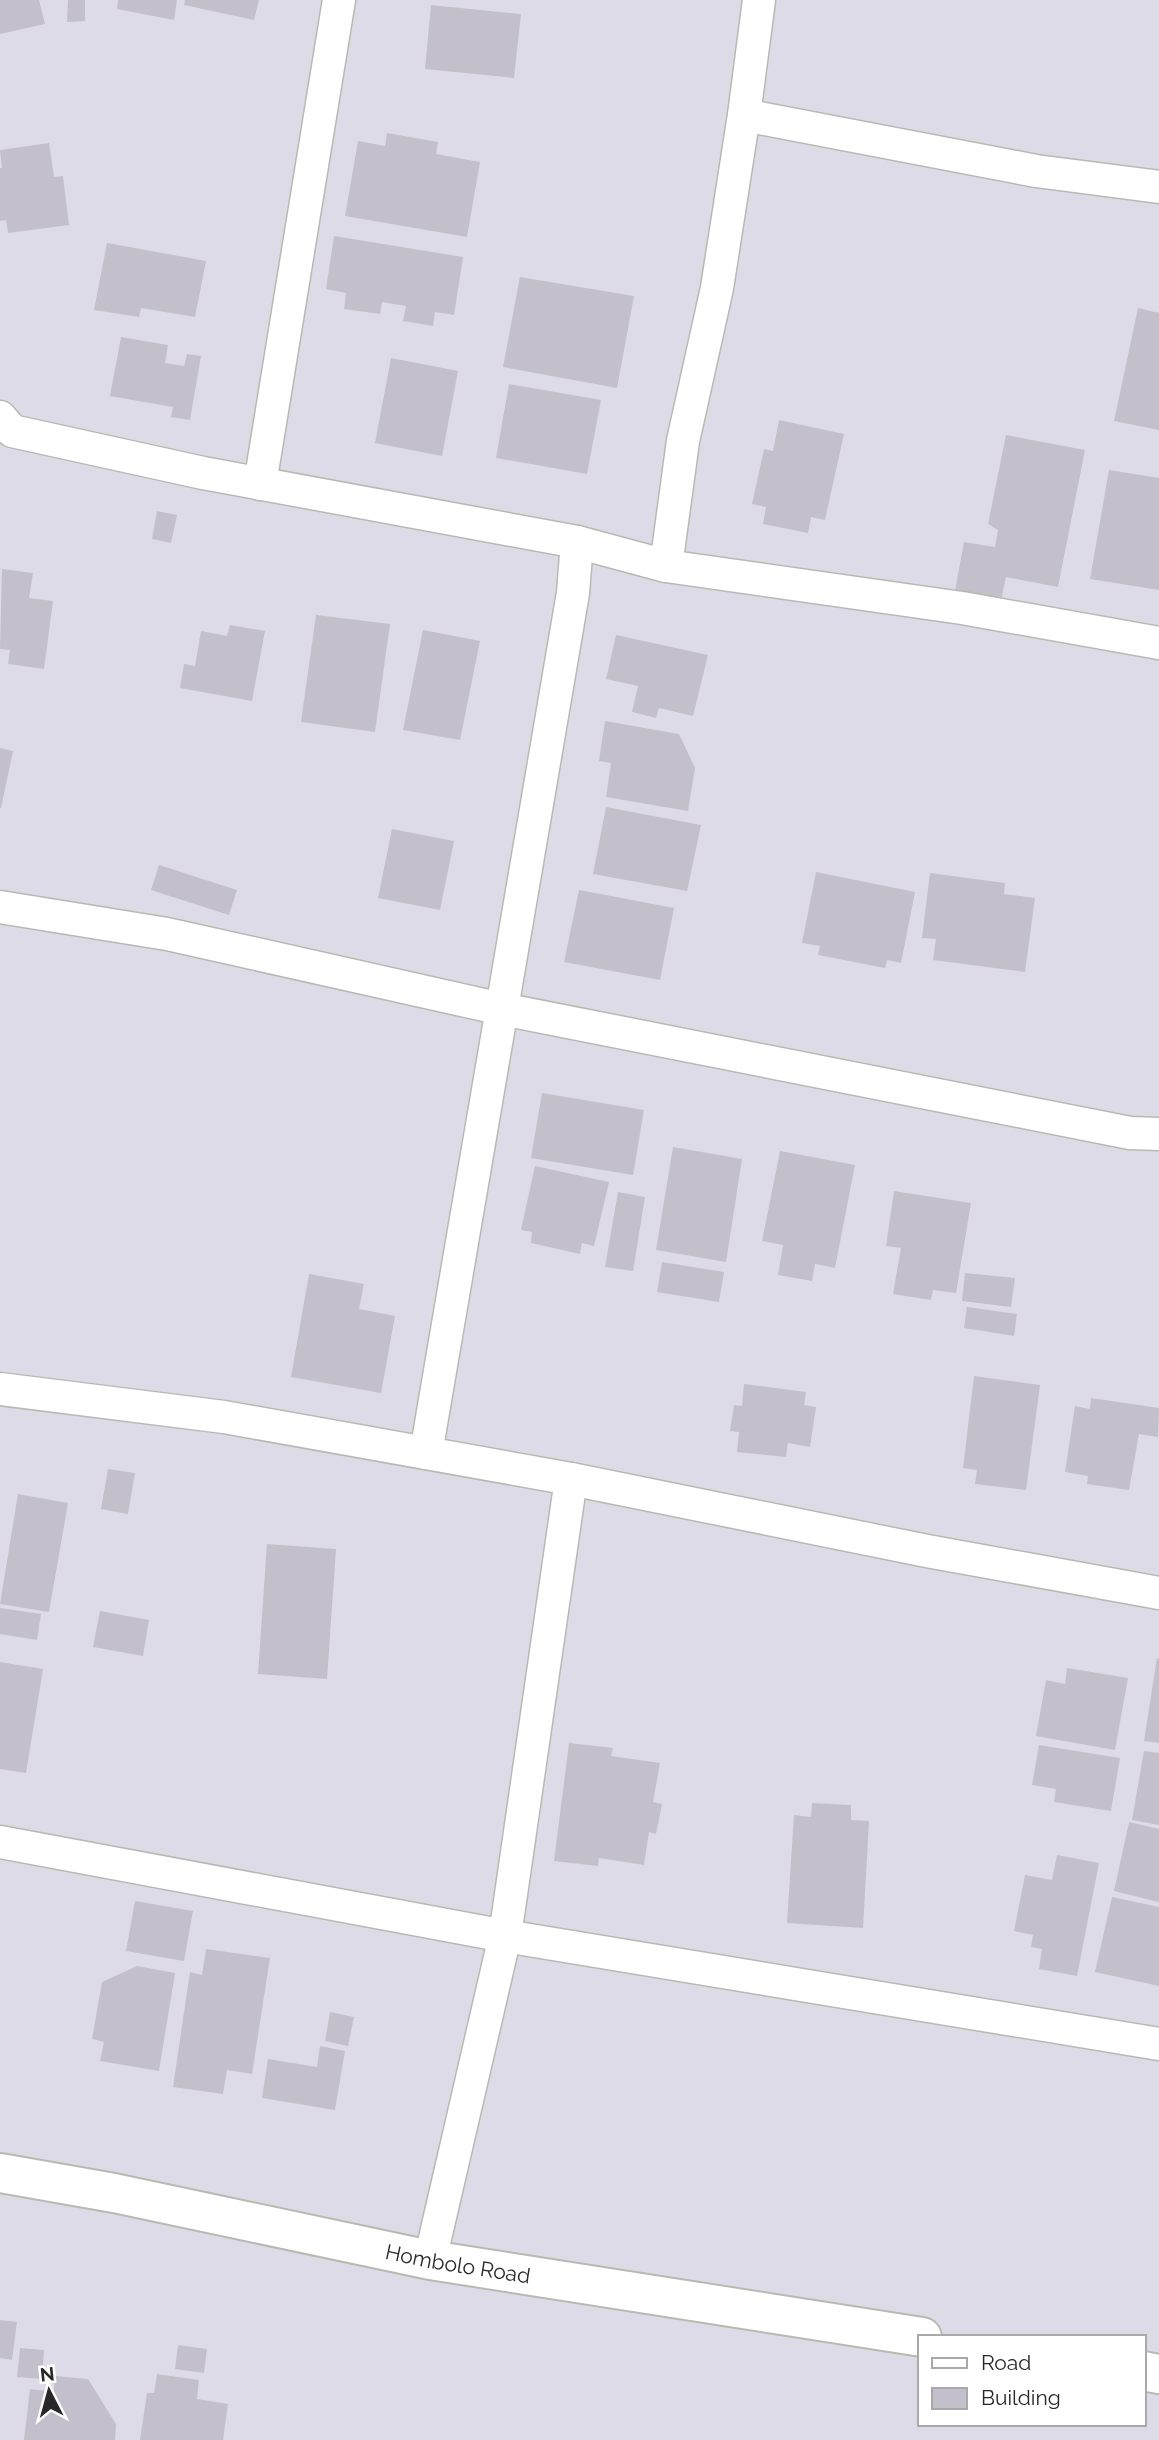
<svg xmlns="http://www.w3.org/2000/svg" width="1159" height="2440" font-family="Raleway,sans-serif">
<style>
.building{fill:#c3c0cc}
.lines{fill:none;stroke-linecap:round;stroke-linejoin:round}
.street-casing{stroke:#b6bbaf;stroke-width:35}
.secondary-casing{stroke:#b6bbaf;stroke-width:42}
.street{stroke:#fff;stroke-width:32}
.secondary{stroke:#fff;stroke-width:38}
.labels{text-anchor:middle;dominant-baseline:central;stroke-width:5;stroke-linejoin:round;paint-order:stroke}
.street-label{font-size:21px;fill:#282828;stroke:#fff}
</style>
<rect width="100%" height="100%" fill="#dedbe9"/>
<g class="building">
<path d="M0,0H39L45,24L0,34Z"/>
<path d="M68,0H85V21L67,22Z"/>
<path d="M118,0H177L174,20L117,9Z"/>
<path d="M185,0H259L254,20L184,5Z"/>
<path d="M431,5L521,14L514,78L425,69Z"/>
<path d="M387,133L438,142L436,154L480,162L467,237L345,216L358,141L385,146Z"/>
<path d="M49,143L54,177L63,176L69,225L8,233L6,220L0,221V168H2L0,150Z"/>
<path d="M334,236L463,257L454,315L435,312L433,326L403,321L406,306L382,302L380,314L344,309L346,293L326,289Z"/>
<path d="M107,243L206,261L195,317L141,308L139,317L94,310Z"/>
<path d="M520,277L634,296L617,388L503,367Z"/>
<path d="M1138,308L1159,313V430L1114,421Z"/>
<path d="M121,337L168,345L165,363L184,366L187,354L201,356L190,420L171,417L173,407L110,396Z"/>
<path d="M391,358L458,371L442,456L375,443Z"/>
<path d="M509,384L601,400L587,474L496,458Z"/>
<path d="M779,420L844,434L825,520L811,517L808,533L763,524L766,507L752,504L764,449L773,451Z"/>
<path d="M1006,435L1085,450L1058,587L1006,577L1000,605L954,596L964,542L995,547L998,530L988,524Z"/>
<path d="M1109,470L1159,478V590L1090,579Z"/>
<path d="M157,511L177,515L171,543L152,539Z"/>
<path d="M2,569L33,573L29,598L53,601L44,669L8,664L10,650L0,649Z"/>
<path d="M316,615L390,624L375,732L301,722Z"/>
<path d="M230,625L265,631L252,701L180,688L184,664L195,666L201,631L227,636Z"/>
<path d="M423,630L480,641L460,740L403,730Z"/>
<path d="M616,635L708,655L693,716L659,708L656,718L632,712L638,686L606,679Z"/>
<path d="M605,721L679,734L695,768L688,811L606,797L611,763L599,761Z"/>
<path d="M0,748L13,751L1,808H0Z"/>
<path d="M606,807L701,825L687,891L593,874Z"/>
<path d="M392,829L454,841L440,910L378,898Z"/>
<path d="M159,865L237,890L229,915L151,890Z"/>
<path d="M816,872L915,892L901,963L887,960L885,968L818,955L820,946L802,943Z"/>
<path d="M930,873L1005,883L1004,894L1035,898L1025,972L933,960L936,939L922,938Z"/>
<path d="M579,890L674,908L660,980L564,962Z"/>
<path d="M542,1093L644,1110L633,1175L531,1158Z"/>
<path d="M673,1147L742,1159L726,1262L656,1250Z"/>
<path d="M780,1151L855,1165L835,1268L815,1264L812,1281L778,1275L783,1245L762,1241Z"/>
<path d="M535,1166L609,1182L594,1246L582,1243L580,1254L531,1243L532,1232L521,1230Z"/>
<path d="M894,1191L971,1203L956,1293L933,1290L931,1300L893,1294L901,1248L886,1246Z"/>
<path d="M618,1192L645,1197L633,1271L605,1267Z"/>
<path d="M662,1262L724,1272L719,1302L657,1292Z"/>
<path d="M965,1273L1015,1278L1011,1307L962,1301Z"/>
<path d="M309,1274L364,1284L359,1309L395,1316L381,1393L291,1377Z"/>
<path d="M967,1307L1017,1314L1014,1336L964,1328Z"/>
<path d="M974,1376L1040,1385L1026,1490L975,1484L977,1470L963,1468Z"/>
<path d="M744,1384L806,1392L804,1405L816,1407L810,1447L788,1443L786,1457L737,1452L739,1432L730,1431L734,1405L742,1406Z"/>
<path d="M1091,1398L1159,1408L1158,1437L1139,1434L1129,1490L1087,1484L1088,1476L1065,1472L1075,1406L1090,1409Z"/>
<path d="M108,1469L135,1473L128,1514L101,1509Z"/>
<path d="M18,1494L68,1503L49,1612L0,1604Z"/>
<path d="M267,1544L336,1549L327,1679L258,1674Z"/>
<path d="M0,1608L41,1614L37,1640L0,1634Z"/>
<path d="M100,1611L149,1620L143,1656L93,1647Z"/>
<path d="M1157,1658L1159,1659V1743L1144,1741Z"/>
<path d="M0,1662L43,1669L26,1773L0,1769Z"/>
<path d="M1067,1668L1128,1678L1115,1750L1036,1736L1046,1680L1065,1684Z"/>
<path d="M569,1743L613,1748L611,1756L660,1763L653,1802L662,1804L656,1834L649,1832L644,1865L599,1858L598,1866L554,1861Z"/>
<path d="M1039,1745L1120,1758L1111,1811L1054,1802L1056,1789L1032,1785Z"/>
<path d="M1144,1751L1159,1753V1825L1132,1820Z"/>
<path d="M812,1803L851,1805V1820L869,1821L863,1928L787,1923L794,1815L811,1817Z"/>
<path d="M1129,1822L1159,1829V1902L1114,1891Z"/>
<path d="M1057,1855L1099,1863L1077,1976L1039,1969L1042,1949L1031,1947L1033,1935L1014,1931L1025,1875L1052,1880Z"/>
<path d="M1112,1897L1159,1907V1986L1095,1972Z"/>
<path d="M135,1901L193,1911L184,1961L126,1951Z"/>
<path d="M206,1949L270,1958L252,2074L227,2070L223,2094L173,2087L190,1972L202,1975Z"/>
<path d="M137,1966L175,1973L159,2071L100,2061L104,2042L92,2039L102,1982Z"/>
<path d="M330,2012L354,2017L348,2046L325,2041Z"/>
<path d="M320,2046L345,2051L335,2110L262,2098L268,2059L317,2067Z"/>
<path d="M0,2320L17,2322L12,2360L0,2358Z"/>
<path d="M178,2345L207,2349L204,2373L175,2369Z"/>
<path d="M20,2348L44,2350L42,2379L17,2377Z"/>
<path d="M157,2374L199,2380L197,2399L228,2404L223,2440H140L147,2393H154Z"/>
<path d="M55,2376L88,2379L116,2424L115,2440H24L30,2389L54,2392Z"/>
</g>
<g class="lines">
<g class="street-casing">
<g id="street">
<path d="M744,115L1036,171L1159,187"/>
<path d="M0,417L12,431L203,473L577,542L666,566L962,608L1159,643"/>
<path d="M260,484L339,0"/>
<path d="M666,566L683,441L717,288L744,115L759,0"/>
<path d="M0,907L167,934L502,1009L1130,1133L1159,1134"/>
<path d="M0,1389L224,1417L571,1479L927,1551L1159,1593"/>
<path d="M426,1453L573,593L577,542"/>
<path d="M0,1842L505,1936L1159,2044"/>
<path d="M430,2260L505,1936L571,1479"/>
</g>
</g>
<g class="secondary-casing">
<g id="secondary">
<path id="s1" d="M0,2173L114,2193L430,2260L922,2337"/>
<path d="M1143,2371L1159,2374"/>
</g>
</g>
<use href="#street" class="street"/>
<use href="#secondary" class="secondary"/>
</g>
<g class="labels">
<g class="street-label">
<text stroke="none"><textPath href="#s1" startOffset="467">Hombolo Road</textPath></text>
</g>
</g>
<rect x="918" y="2335" width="228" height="91" fill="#ffffff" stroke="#a9a9a9" stroke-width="2"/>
<rect x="932" y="2358" width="35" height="10" fill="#ffffff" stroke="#a9a9a9" stroke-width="2"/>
<text x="981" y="2370" font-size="21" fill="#282828">Road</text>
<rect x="932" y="2388" width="35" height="21" fill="#c3c0cc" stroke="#a9a9a9" stroke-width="2"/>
<text x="981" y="2405" font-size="21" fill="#282828">Building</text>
<g transform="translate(49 2391) rotate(354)" stroke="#ffffff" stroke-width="5" paint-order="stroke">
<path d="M0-5L12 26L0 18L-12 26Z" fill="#282828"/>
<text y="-10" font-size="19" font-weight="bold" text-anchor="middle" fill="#282828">N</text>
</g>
</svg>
